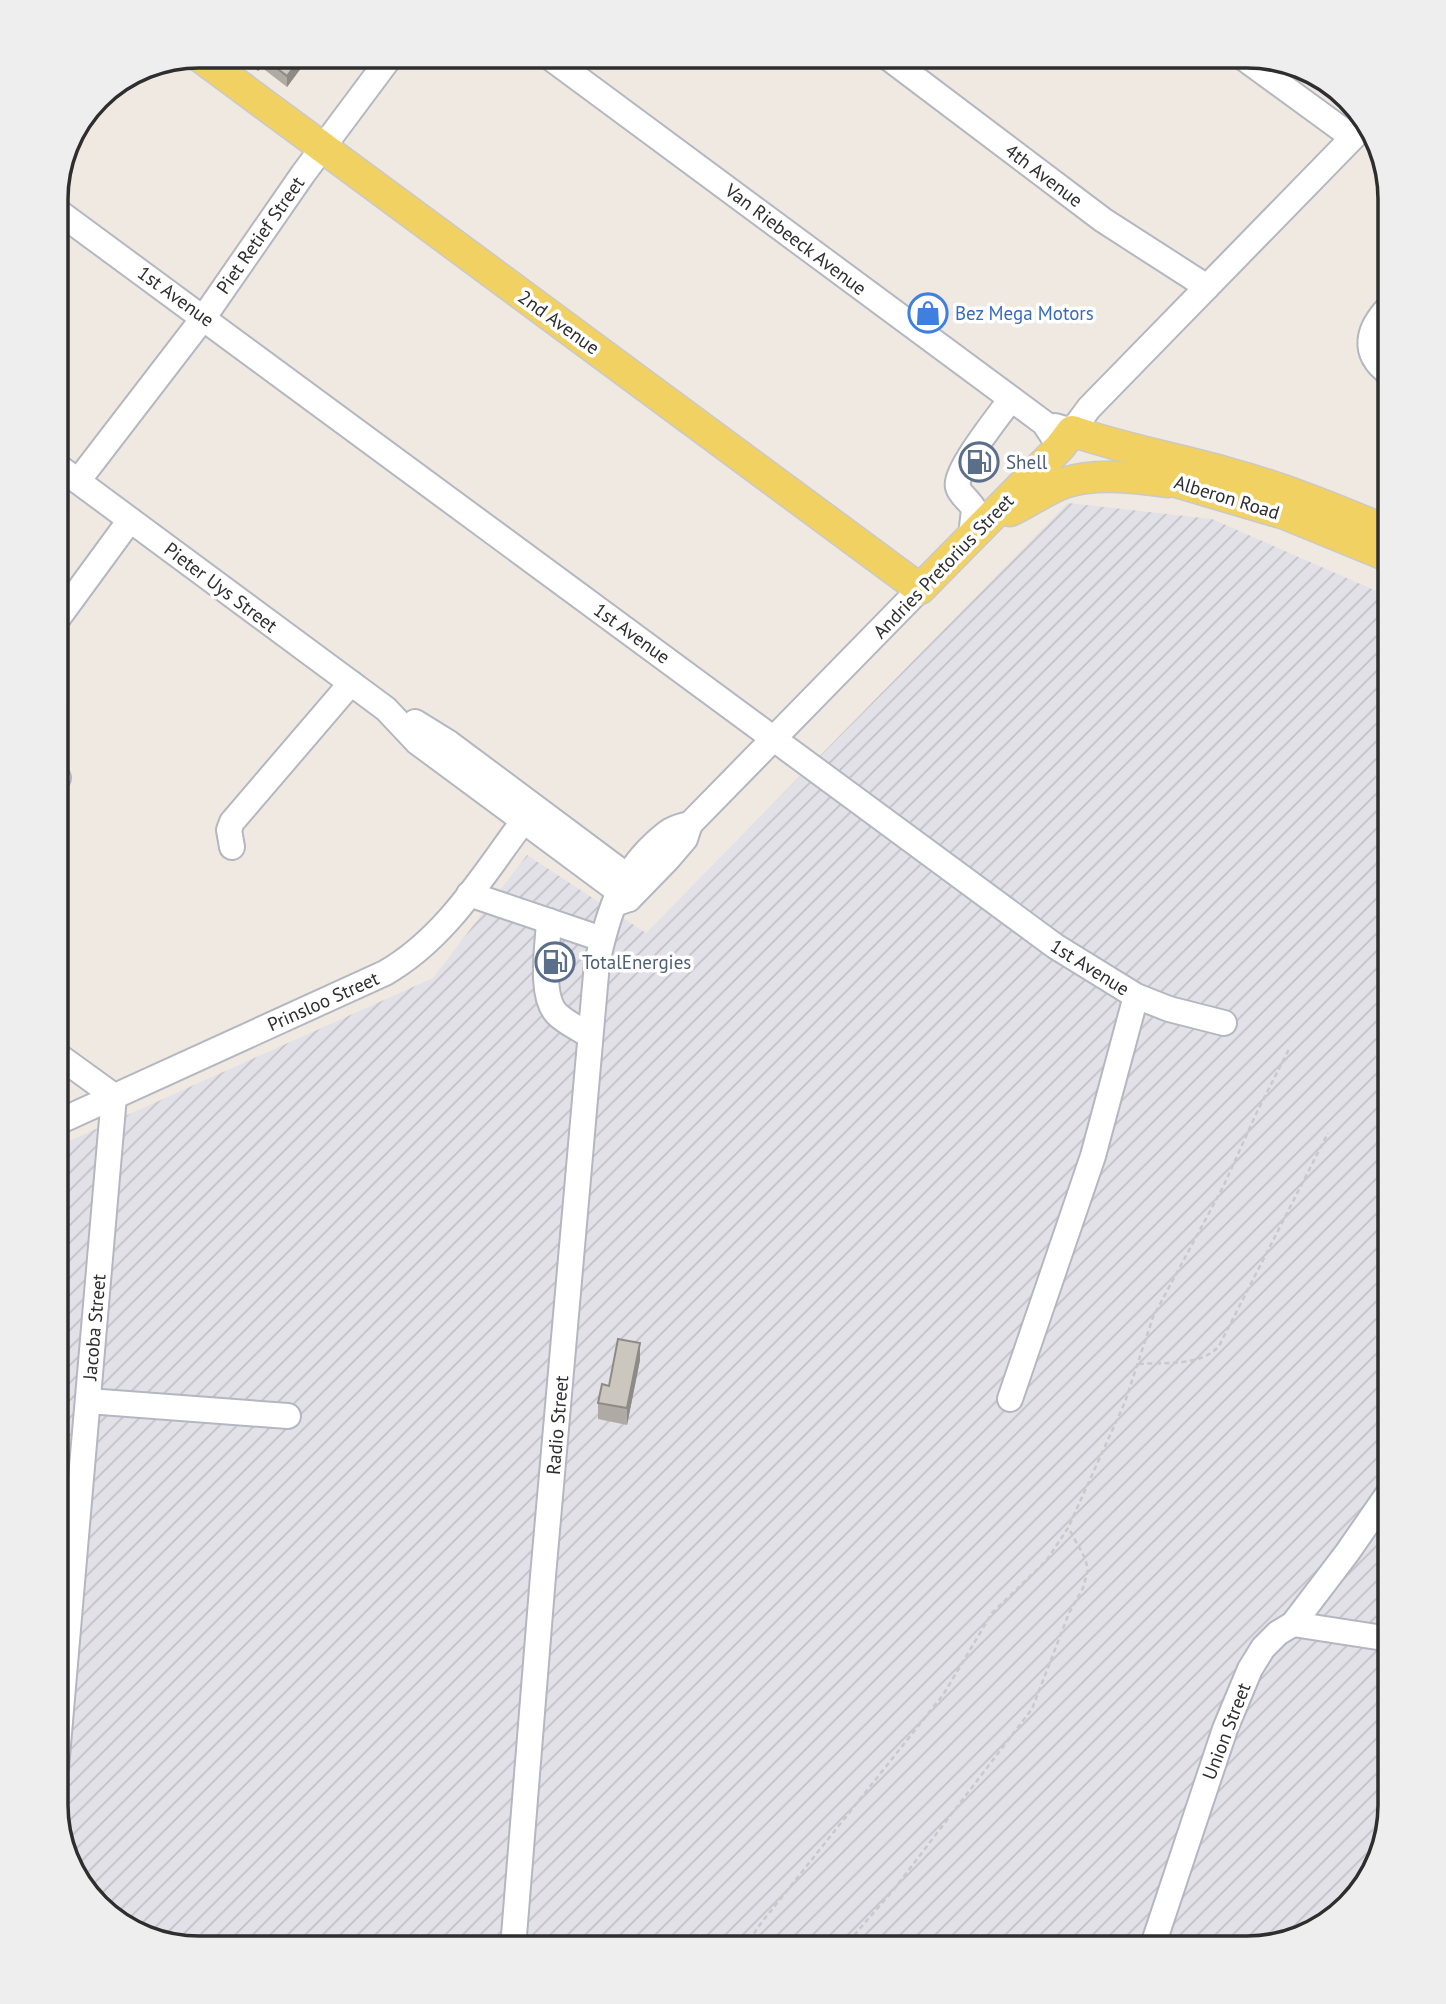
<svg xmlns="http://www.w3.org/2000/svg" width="1446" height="2004" font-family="'PT Sans',sans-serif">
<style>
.industrial{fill:url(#industrial-furrows)}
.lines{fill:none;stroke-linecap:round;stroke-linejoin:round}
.minor-casing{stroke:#b4b7c1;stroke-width:28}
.major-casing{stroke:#c9c9c9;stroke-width:33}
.path{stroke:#c9c9c9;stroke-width:2.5;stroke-dasharray:5 3.5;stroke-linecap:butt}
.minor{stroke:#fff;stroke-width:24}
.major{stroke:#f2d163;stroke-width:30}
.wall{fill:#afaba4}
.shaded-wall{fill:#8e8b86}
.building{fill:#cbc7bf;stroke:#8e8b86;stroke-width:2}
.labels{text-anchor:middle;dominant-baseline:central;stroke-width:7;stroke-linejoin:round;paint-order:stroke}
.street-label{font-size:19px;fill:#2e2e2e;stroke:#fff}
.shop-label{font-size:19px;fill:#366cbe;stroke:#fff;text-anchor:start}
.service-label{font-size:19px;fill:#4e5e75;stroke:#fff;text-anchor:start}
.rim{fill:none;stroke:#2e2e2e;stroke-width:3.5}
</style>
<defs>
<pattern id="industrial-furrows" width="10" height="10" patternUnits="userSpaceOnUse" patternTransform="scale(1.75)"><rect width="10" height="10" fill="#e3e1e8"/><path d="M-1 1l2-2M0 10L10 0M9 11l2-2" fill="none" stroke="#c3c1c7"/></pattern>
</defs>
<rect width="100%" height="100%" fill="#efe9e1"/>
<path class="industrial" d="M1068,503L1212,519L1390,597V1805L1371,1877L1319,1929L1247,1948H190L127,1929L75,1877L56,1805V1147L433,978L527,855L646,933Z"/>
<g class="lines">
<g class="minor-casing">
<g id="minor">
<path d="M548,56L1044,423L1060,447"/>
<path d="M886,56L1103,220L1207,287"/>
<path d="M1241,56L1352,137"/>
<path d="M56,210L1055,946L1136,996L1169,1009L1224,1023"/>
<path d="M1390,374C1360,353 1368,328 1390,306"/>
<path d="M1055,426L1072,431L1089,408L1367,123"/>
<path d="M56,465L386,709L417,742L629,899"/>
<path d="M78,481L204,317L303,174L391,56"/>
<path d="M971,536L974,509C970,501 960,495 958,487C953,472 1001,413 1011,399"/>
<path d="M56,621L130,520"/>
<path d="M415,722L449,743L638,884"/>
<path d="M56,781L58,778"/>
<path d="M232,847L229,830L232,822L351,683"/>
<path d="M469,894L602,939"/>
<path d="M614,904L629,899L667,860L685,839L690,824L920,589"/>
<path d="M549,921C548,945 539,996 557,1014C566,1023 580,1029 590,1036"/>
<path d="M56,1123L385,973C451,935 488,866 534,807"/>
<path d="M1010,1399L1093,1156L1136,996"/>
<path d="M88,1401L288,1416"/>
<path d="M1293,1624L1390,1639"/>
<path d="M56,1768L114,1096L56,1054"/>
<path d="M513,1948L543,1576L597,963C607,918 619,877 653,845C666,833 672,827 690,824"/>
<path d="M1152,1948L1225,1729L1250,1669L1263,1648L1278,1633L1293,1624L1347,1553L1390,1491"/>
</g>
</g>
<g class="major-casing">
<g id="major">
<path d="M199,56L920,589L1060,447L1072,431C1123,449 1176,458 1228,473C1284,488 1337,510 1390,532"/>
<path d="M1149,474L1285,514L1390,557"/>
<path d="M1010,511C1028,503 1045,490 1064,483C1098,472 1134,478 1169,482"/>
</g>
</g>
<g class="path">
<path d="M1139,1364C1165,1362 1200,1367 1219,1346L1328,1133"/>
<path d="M745,1948L758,1927L943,1695L992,1613L1046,1561L1068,1528L1125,1402L1153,1317L1223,1187L1257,1112L1289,1049"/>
<path d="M843,1948L895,1888L1032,1709L1069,1613L1083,1588L1088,1570L1085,1558L1069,1529"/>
</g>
<use href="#minor" class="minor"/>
<use href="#major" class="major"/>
</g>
<g class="wall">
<path d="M237,56H310L287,87L261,67L258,71Z"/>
<path d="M640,1360L627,1425L598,1419V1403L609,1386Z"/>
</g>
<g class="shaded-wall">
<path d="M261,56V67L258,71V60Z"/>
<path d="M302,56H310L287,87V76Z"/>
<path d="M640,1343V1360L627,1425V1408Z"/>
</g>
<g class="building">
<path d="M261,56H302L287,76Z"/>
<path d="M618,1339L640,1343L627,1408L598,1403L602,1384L609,1386Z"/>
</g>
<defs>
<g id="shop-ring" transform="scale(2.0125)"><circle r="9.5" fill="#fff" stroke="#3f7fe0" stroke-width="1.5"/><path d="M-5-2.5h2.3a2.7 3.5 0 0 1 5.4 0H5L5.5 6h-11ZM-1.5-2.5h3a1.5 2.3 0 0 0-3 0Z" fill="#3f7fe0"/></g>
<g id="fuel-ring" transform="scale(2.0125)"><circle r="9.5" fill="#fff" stroke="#5c6f8a" stroke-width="1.5"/><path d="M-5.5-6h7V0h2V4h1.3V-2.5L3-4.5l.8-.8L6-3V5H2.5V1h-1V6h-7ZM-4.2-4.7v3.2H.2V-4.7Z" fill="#5c6f8a"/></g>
</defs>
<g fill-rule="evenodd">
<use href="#shop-ring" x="928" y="313"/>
<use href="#fuel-ring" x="979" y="462"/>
<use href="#fuel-ring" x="555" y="962"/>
</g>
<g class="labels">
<g class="street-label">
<text transform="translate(1044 175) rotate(37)">4th Avenue</text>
<text transform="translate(260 235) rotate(-55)">Piet Retief Street</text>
<text transform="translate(796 239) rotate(37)">Van Riebeeck Avenue</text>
<text transform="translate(176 296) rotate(36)">1st Avenue</text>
<text transform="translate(559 322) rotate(36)">2nd Avenue</text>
<text transform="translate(1227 497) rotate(17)">Alberon Road</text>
<text transform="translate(943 566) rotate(-46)">Andries Pretorius Street</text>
<text transform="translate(221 587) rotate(37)">Pieter Uys Street</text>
<text transform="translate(632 633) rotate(36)">1st Avenue</text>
<text transform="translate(1090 967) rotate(32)">1st Avenue</text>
<text transform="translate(323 1001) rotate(-24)">Prinsloo Street</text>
<text transform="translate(94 1327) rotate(-85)">Jacoba Street</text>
<text transform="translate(557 1425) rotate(-85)">Radio Street</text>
<text transform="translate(1226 1731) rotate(-69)">Union Street</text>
</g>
<g class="shop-label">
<text x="955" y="313">Bez Mega Motors</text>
</g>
<g class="service-label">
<text x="1006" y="462">Shell</text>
<text x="582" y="962">TotalEnergies</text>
</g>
</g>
<path d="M0 0H1446V2004H0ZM199 68H1247A131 131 0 0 1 1378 199V1805A131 131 0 0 1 1247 1936H199A131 131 0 0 1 68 1805V199A131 131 0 0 1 199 68Z" fill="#eee" fill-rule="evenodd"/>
<path class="rim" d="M199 68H1247A131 131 0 0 1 1378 199V1805A131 131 0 0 1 1247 1936H199A131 131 0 0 1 68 1805V199A131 131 0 0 1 199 68Z"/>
</svg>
